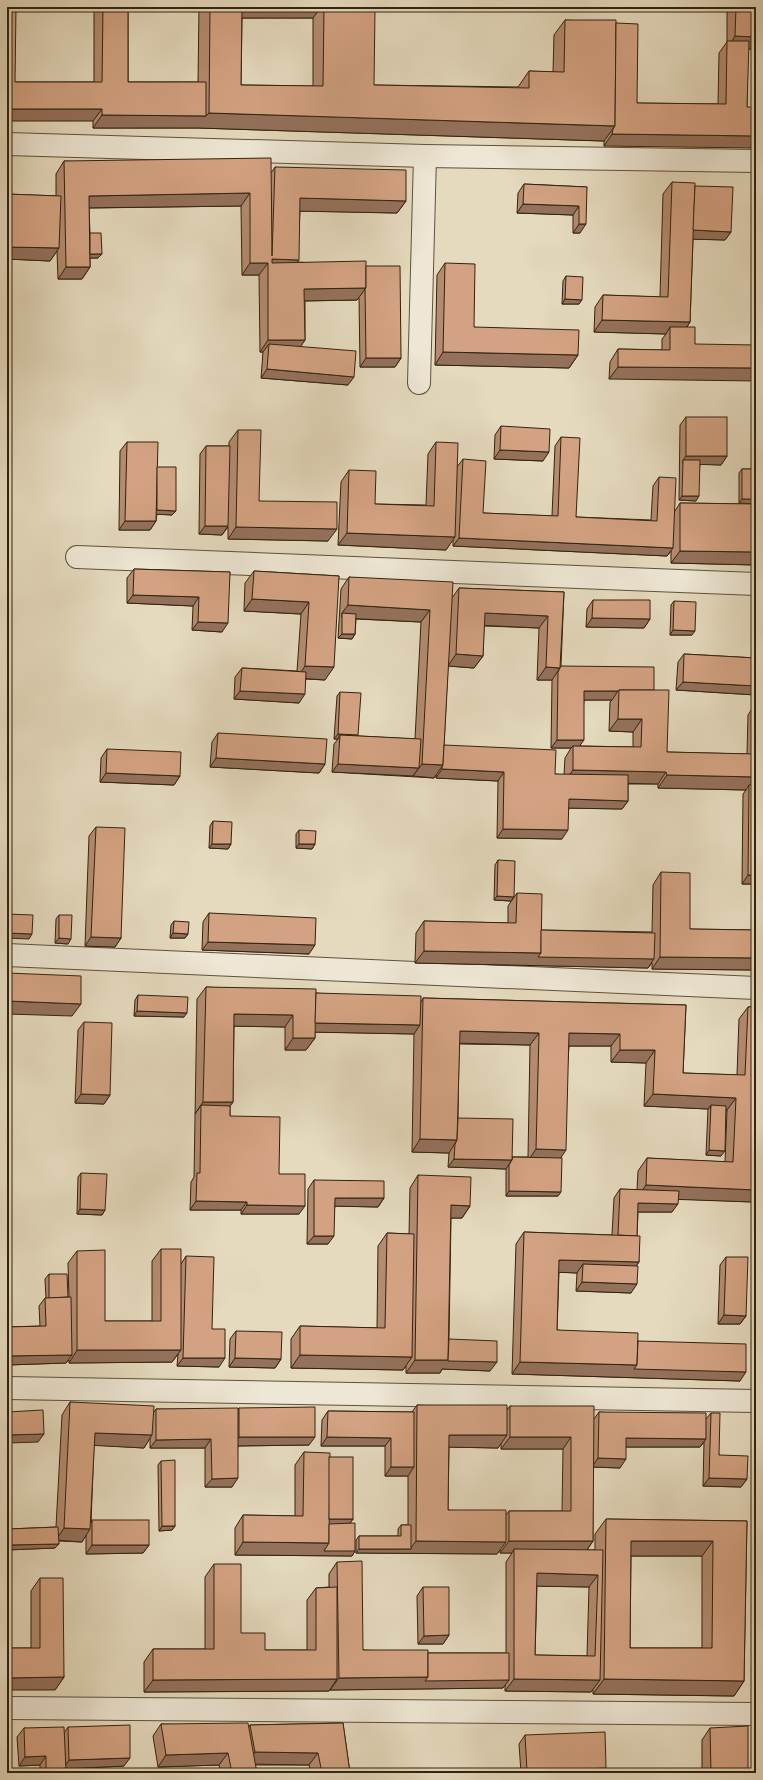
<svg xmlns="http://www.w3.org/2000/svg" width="763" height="1780" font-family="'IM FELL English',serif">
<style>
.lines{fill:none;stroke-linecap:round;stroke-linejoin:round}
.minor-casing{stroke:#5e513b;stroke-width:24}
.minor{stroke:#eee7d5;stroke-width:22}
.wall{fill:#b58b70;stroke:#31230f;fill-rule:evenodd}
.shaded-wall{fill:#94715b;stroke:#31230f}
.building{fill:#d3a282;stroke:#31230f;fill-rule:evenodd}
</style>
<rect width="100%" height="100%" fill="#e5dabe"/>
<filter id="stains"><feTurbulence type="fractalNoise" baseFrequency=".005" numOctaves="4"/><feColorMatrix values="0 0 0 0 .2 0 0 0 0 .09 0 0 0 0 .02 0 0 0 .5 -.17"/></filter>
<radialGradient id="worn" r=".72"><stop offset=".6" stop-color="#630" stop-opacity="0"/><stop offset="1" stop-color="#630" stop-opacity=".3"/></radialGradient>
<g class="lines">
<g class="minor-casing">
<g id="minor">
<path d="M7,144L425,156L756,161"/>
<path d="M419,383L425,156"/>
<path d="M77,557L756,584"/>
<path d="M7,955L756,988"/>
<path d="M7,1388L756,1401"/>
<path d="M7,1708L756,1714"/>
</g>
</g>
<use href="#minor" class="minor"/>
</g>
<g class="wall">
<path d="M95,7H137L134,11H128V82H198L199,7H344V9L374,85L518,87L529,71L553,72L554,35L565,20L616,23L637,103L718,104L719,53L727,42V7H756V49H748L747,107L604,146V141L198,128H93V121L15,82H94V9ZM242,18H313V86L241,85Z"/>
<path d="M64,161L271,173L275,167L406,201L397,213L300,211L297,262L366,266L401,358L395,367H360L359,298L357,300L305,301V340L300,347L348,385L261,378L263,352H260L259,275H242L241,206L89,208L90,233L102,254L98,258H90V267L82,279H58L57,251L50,261L7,259V194L56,196V174Z"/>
<path d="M672,182L694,187L695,186L731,232L725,240L693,239L690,322L687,327L695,344L609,379L610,362L618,349L662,350V339L666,334L594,332L595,307L603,295L660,297L663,194Z"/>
<path d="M524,184L587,187L580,233H573V215L517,213L518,193Z"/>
<path d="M445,263L474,327L578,355L569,368L435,365L437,275Z"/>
<path d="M566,276L579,304H562L563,281Z"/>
<path d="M686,417L727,456L721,465L700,464L696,501L679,500L680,425Z"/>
<path d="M501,426L543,461L494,459L495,435Z"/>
<path d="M238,430L259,501L328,541L228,539V527L222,535L199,534L200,454L206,446H229V442Z"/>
<path d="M561,437L576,517L651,520L653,486L659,477L675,511L680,503L756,504V565L671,563V551L667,556L453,546V539L446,550L338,545L341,482L349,470L375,504L426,505L428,454L436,442L457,467L463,459L483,513L552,516L555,446Z"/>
<path d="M127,442L157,467L172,515L157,514L156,521L150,530H119L120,451Z"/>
<path d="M742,469H756V504L739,503V473Z"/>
<path d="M134,569L230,572L222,632L192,630L193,606L127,603V578Z"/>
<path d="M254,571L339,576L325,680L306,679L299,703L234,699L235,677L242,668L297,671L301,614L244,611L245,583Z"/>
<path d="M349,577L452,598L459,588L564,592L561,666L654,690L667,752L747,754L748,715L756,703V884H742L743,794L746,790L658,788V784H628V801L622,809L569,808L562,839L497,838L498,781L436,778V775L434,778L332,772L334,744L338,739H334L337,696L340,692L358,736L415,739L421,622L356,619L355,634L352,639L338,638L341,589ZM484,626L539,628L537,680H552L551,748H571L565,758L564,775L555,774L444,745L448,666L474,668L483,656ZM584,700H612L610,702L609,731L633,732V747L580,746Z"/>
<path d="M593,600L650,619L644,628L586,627L587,609Z"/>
<path d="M674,601L692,635H670L671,605Z"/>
<path d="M684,654L756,658V695L676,690L678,662Z"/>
<path d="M218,733L325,764L319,773L210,767L212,742Z"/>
<path d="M107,749L180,776L174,785L100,782L101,758Z"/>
<path d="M213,821L231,844L228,849L209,848L210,826Z"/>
<path d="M96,827L121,938L115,947L85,946L89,836Z"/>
<path d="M299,830L315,844L312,849L296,848V834Z"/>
<path d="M498,860L511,901L494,900L495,865Z"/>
<path d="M661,872L690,929L756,930V970L652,969V963L648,968L415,963L416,933L424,921L508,923V906L517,893L541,930L652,932L653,885Z"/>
<path d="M209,913L309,954L202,950L203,922Z"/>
<path d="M59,915L68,944L55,943L56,919Z"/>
<path d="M174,921L188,934L185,938H170L171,925Z"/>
<path d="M206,987L316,993L421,1002L423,998L686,1005L683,1073L737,1075L739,1019L748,1007H756V1198L753,1202L679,1199L672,1212H638L637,1236L639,1262L636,1266L631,1293L576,1291L577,1273L559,1272L557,1330L638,1341L740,1381L512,1374L516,1244L524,1232L612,1235L614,1198L620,1189L637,1190L638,1171L647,1158L725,1162L727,1110H726L721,1156L706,1155L708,1109L644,1106L646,1063L611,1062V1046H569L558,1196H506V1169L448,1167L449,1153L412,1152L414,1034L315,1032V1038L306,1050H285V1027L234,1026L233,1102L230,1106V1116L279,1174L299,1214H241V1210H190L191,1182L194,1177L197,999ZM459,1044L530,1045L528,1157H513L458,1118Z"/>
<path d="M138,995L184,1017L134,1016L135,1000Z"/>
<path d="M84,1022L110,1095L104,1104L75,1103L78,1030Z"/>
<path d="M81,1173L105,1210L102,1215L77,1214L78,1177Z"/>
<path d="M418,1175L470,1206L462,1218H451L449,1339L490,1371L442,1369L440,1373H406V1366L403,1370L291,1368V1339L300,1326L377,1328L378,1246L387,1233L409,1234L410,1188Z"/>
<path d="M314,1180L384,1198L378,1207L335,1206L328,1244H307L308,1189Z"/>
<path d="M161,1249L181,1264L186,1256L212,1329L219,1367L177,1366L178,1354L172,1362L69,1363V1360L66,1363L7,1365V1327L40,1326L39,1306L45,1298H46L45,1279L49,1274L68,1297H69L68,1263L77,1251L105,1321H152V1261Z"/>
<path d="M726,1257L746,1316L740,1324H718L720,1265Z"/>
<path d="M236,1331L281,1359L275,1368L229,1367L230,1339Z"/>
<path d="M70,1402L153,1413L156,1409L238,1410L239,1408L309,1445L238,1446L232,1487H205V1448H150V1438L144,1448L94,1445L91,1523L92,1520L149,1545L143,1553L86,1554V1535L82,1542L58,1541L59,1544L55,1548L7,1550V1531L8,1529L56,1527L62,1415Z"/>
<path d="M417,1405L507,1410L510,1406L594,1419L599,1412L706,1419L711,1413L719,1455L747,1479L741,1487L703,1486L704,1442L700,1447H626L620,1468L593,1467V1541L587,1550H595V1534L606,1519L747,1521L744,1681L734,1696L593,1694V1690L591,1692L505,1691V1685L503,1688L330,1690V1689L329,1691L144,1692V1662L153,1649H205V1577L214,1564L241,1633L265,1650H307V1600L316,1588L329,1587V1574L337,1562L363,1650L428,1653H506V1562L512,1553H500V1550L497,1554L356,1553V1540L359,1536H398V1529L401,1525H408V1476H385V1446H321L322,1420L328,1411L412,1412ZM501,1443V1449H563L562,1511H509L506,1515L448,1510L449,1447L498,1448ZM631,1556H702V1648H630ZM537,1586L589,1587L587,1656L535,1655Z"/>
<path d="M304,1452L329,1457L353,1519L350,1523L355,1551L352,1556L235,1555V1528L243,1515L295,1516V1465Z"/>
<path d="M161,1461L175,1526L172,1530L159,1531L158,1465Z"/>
<path d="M40,1578L64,1677L55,1690L8,1648H31V1591Z"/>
<path d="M423,1587L449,1635L443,1644H418L417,1596Z"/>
<path d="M343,1723L350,1773H311L309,1765H255L257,1773H221L219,1765L158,1767L153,1736L161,1724L249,1727L250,1725Z"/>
<path d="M68,1727L124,1766L66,1769L64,1773H40V1765L19,1766L17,1737L24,1728L64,1733Z"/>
<path d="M710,1728L748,1773H702V1740Z"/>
<path d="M525,1735L606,1768L602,1773H521L519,1744Z"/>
</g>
<g class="shaded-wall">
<path d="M125,7H137L134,11H122Z"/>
<path d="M239,7H321L313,18H232Z"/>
<path d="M735,36L756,37V49H727Z"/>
<path d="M7,109H102L93,121H7Z"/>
<path d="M209,113L615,126L604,141L198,128H93L102,115L206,116Z"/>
<path d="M612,134L756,136V148L604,146Z"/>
<path d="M250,193L241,206L80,208L89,196Z"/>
<path d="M300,198L406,201L397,213L292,211Z"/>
<path d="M523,204L579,206L573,215L517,213Z"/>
<path d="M579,224H586L580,233H573Z"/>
<path d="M693,230L731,232L725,240L687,239Z"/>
<path d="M7,247L59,248L50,261L7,259Z"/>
<path d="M84,254H102L98,258H81Z"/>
<path d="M272,259L299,260L290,272L268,266Z"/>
<path d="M250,263H268L259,275H242Z"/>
<path d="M66,267H90L82,279H58Z"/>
<path d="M366,288L357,300L296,301L304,289Z"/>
<path d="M565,299L582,300L579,304H562Z"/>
<path d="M602,320L690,322L682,334L670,327L666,334L594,332Z"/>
<path d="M268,340H305L297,352L269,344L263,352H260Z"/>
<path d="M443,352L578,355L569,368L435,365Z"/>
<path d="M366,358H401L395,367H360Z"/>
<path d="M618,367L756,368V381L609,379Z"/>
<path d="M267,369L354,377L348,385L261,378Z"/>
<path d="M500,450L549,452L543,461L494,459Z"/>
<path d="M686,456H727L721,465L683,464V460Z"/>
<path d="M682,496H699L696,501L679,500Z"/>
<path d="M742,499H756V504L739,503Z"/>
<path d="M154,510L176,511L172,515L151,514Z"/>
<path d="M125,521H156L150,530H119Z"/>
<path d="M205,526H228L222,535L199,534Z"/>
<path d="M236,527L337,529L328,541L228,539Z"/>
<path d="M347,533L455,537L446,550L338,545Z"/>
<path d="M459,538L673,548L667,556L453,546Z"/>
<path d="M680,551L756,552V565L671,563Z"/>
<path d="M133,595L199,597L193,606L127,603Z"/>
<path d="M252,599L309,602L301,614L244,611Z"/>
<path d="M348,605L430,610L421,622L342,618V613Z"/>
<path d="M485,613L548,616L539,628L476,625Z"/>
<path d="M592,618L650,619L644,628L586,627Z"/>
<path d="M198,622L228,623L222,632L192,630Z"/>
<path d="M673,630L695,631L692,635H670Z"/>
<path d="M342,634H355L352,639L338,638Z"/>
<path d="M456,654L483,656L474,668L448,666Z"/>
<path d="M305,666L334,667L325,680L297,678Z"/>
<path d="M546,667L560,668L552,680H537Z"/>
<path d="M683,682L756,686V695L676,690Z"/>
<path d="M240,691L305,694L299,703L234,699Z"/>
<path d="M584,691H618L612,700H578Z"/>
<path d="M618,719H642L633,732L609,731Z"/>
<path d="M338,734L358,735L355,739L340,735L338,739H334Z"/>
<path d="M557,740H584L578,748L573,746L571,748H551Z"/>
<path d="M216,758L325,764L319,773L210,767Z"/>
<path d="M338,764L419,768L413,776L332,772Z"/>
<path d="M422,764L443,765L434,778L413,776Z"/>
<path d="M442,769L504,772L498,781L436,778Z"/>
<path d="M573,770L666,772L658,784L564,782Z"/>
<path d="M106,773L180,776L174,785L100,782Z"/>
<path d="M667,775L756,777V790L749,785L746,790L658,788Z"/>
<path d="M569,799L628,801L622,809L563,808Z"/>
<path d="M503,829L568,830L562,839L497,838Z"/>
<path d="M212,844H231L228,849L209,848Z"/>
<path d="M299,844H315L312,849L296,848Z"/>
<path d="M748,875H756V884H742Z"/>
<path d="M497,896L514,897L511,901L494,900Z"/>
<path d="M7,933L32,934L29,939L7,938Z"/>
<path d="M173,933L188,934L185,938H170Z"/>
<path d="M91,937L121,938L115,947L85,946Z"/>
<path d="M59,938L71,939L68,944L55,943Z"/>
<path d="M208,942L315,945L309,954L202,950Z"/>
<path d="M424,951L541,953L654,959L648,968L415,963Z"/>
<path d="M660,957L756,958V970L652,969Z"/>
<path d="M7,1001L81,1004L72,1016L7,1014Z"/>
<path d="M137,1011L187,1013L184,1017L134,1016Z"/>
<path d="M234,1014L293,1015L285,1027L226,1026Z"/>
<path d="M312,1023L420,1025L414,1034L306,1032Z"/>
<path d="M460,1031L539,1033L530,1045L451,1043Z"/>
<path d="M569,1033L620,1034L611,1046H560Z"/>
<path d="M293,1038H315L306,1050H285Z"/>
<path d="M620,1050H655L646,1063L611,1062Z"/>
<path d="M81,1094L110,1095L104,1104L75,1103Z"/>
<path d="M653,1094L736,1098L727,1110L710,1109L711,1105L708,1109L644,1106Z"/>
<path d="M203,1102H233L224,1115L201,1105L195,1114Z"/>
<path d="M420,1139L457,1140L449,1153L412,1152Z"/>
<path d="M536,1149L566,1150L558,1162L528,1161Z"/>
<path d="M709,1150L725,1151L721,1156L706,1155Z"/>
<path d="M454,1159L512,1160L506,1169L448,1167Z"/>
<path d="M646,1185L756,1190V1198L753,1202L637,1198Z"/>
<path d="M509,1191L561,1192L558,1196H506Z"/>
<path d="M335,1198H384L378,1207L329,1206Z"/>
<path d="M196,1201L247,1202L241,1210H190Z"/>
<path d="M638,1203L678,1204L672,1212H632Z"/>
<path d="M247,1205L305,1206L299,1214H241Z"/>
<path d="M451,1205L470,1206L462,1218H443Z"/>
<path d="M80,1209L105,1210L102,1215L77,1214Z"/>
<path d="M314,1236H334L328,1244H307Z"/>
<path d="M559,1260L639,1262L630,1274L583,1264L577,1273L551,1272Z"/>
<path d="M582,1282L637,1284L631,1293L576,1291Z"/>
<path d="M724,1315L746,1316L740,1324H718Z"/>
<path d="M77,1350H181L172,1362L69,1363Z"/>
<path d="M72,1355L66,1363L7,1365V1356Z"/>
<path d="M300,1355L412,1357L403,1370L291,1368Z"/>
<path d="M183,1358H225L219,1367L177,1366Z"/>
<path d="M235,1358L281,1359L275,1368L229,1367Z"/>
<path d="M415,1360H448L497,1362L490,1371L442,1369L440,1373H406Z"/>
<path d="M520,1362L637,1365L746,1372L740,1381L512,1374Z"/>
<path d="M95,1433L152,1435L144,1448L86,1445Z"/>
<path d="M44,1434L38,1442L7,1443V1435Z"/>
<path d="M449,1435H507L498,1448L440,1447Z"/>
<path d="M239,1437H315L309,1445L233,1446Z"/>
<path d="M327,1437L391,1438L385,1446H321Z"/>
<path d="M510,1437H571L563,1449H501Z"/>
<path d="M626,1438L706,1439L700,1447H620Z"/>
<path d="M211,1439L205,1448H150L156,1440Z"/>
<path d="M598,1458L626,1459L620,1468L592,1467Z"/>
<path d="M391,1467H414L408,1476H385Z"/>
<path d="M238,1478L232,1487H205L212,1479Z"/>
<path d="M709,1478L747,1479L741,1487L703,1486Z"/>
<path d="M328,1519H353L347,1528L324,1525Z"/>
<path d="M162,1526H175L172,1530L159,1531Z"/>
<path d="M64,1528L90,1529L82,1542L56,1540Z"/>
<path d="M416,1541L506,1542L497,1554L356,1553L359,1549H410Z"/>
<path d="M509,1541H593L584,1554L514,1549L512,1553H500Z"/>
<path d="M631,1541H713L702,1556H620Z"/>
<path d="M243,1542L329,1543L355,1551L352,1556L235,1555Z"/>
<path d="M59,1544L55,1548L7,1550V1548L9,1545Z"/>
<path d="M92,1545H149L143,1553L86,1554Z"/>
<path d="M537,1573L598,1575L589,1587L528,1586Z"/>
<path d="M449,1635L443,1644H418L424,1636Z"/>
<path d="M64,1677L55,1690H7V1678Z"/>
<path d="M428,1677L509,1680L503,1688L330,1690L339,1678Z"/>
<path d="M337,1679L329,1691L144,1692L153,1680Z"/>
<path d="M514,1679L600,1680L591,1692L505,1691Z"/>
<path d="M604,1679L744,1681L734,1696L593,1694Z"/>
<path d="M255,1752L318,1753L309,1765L246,1764Z"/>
<path d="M228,1753L219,1765L158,1767L166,1755Z"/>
<path d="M46,1756L40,1765L19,1766L25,1757Z"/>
<path d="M130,1758L124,1766L63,1769L69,1760Z"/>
<path d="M606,1768L602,1773H526L527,1771Z"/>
<path d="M66,1770L64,1773H45L46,1771Z"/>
</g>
<g class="building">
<path d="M7,7H16L15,82H102L103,7H128V82H206V116L102,115V109H7Z"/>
<path d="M210,7H242L241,85L323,86L324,7H344V9L375,10L374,85L529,88V71L564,72L565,20H616L615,126L209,113Z"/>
<path d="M736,7H756V37L735,36Z"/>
<path d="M616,23L638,24L637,103L726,104L727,41H749L747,107H756V136L612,134L613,129L615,126Z"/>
<path d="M271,158L272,256L275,167L406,170V201L300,198L299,260L272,259V263L366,261V288L304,289L305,340H268V263H250V193L89,196L90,267H66L64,161Z"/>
<path d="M672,182L695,183L690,322L602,320L603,295L668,297Z"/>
<path d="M524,184L587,187L586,224H579V206L523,204Z"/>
<path d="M695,186L733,187L731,232L693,230Z"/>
<path d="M7,194L61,196L59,248L7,247Z"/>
<path d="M90,233H101L102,254H90Z"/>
<path d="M445,263L475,264L474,327L579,330L578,355L443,352Z"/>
<path d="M366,266H400L401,358H366L365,289L366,288Z"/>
<path d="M566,276L583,277L582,300L565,299Z"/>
<path d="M670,327H695V344L756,345V368L618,367V349L670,350Z"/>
<path d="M269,344L356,351L354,377L267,369Z"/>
<rect x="686" y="417" width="41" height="39"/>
<path d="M501,426L550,429L549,452L500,450Z"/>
<path d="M238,430H261L259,501L337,502V529L236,527Z"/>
<path d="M561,437L580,438L576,517L657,521L659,477L676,478L673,548L459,538L463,459L486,461L483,513L558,516Z"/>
<path d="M127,442H158L156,521H125Z"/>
<path d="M436,442L458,443L455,537L347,533L349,470L376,471L375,504L434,506Z"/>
<path d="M206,446H230L228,526H205Z"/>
<path d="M683,460H700L699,496H682Z"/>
<path d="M157,467H176V511L157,510Z"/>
<rect x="742" y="469" width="14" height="30"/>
<path d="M680,503L756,504V552L680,551Z"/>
<path d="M134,569L230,572L228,623L198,622L199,597L133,595Z"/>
<path d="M254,571L339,576L334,667L305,666L309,602L252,599Z"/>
<path d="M349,577L453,582L443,765L422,764L430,610L348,605Z"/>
<path d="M459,588L564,592L560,668L546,667L548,616L485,613L483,656L456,654Z"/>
<path d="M593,600H650V619L592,618Z"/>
<path d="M674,601L696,602L695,631L673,630Z"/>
<path d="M342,613L356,614L355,634H342Z"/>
<path d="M684,654L756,658V686L683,682Z"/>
<path d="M561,666L654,667V690H619L618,691H584V740H557L558,672Z"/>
<path d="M242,668L306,672L305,694L240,691Z"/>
<path d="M619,690H669L667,752L755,754L756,716V777L667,775L666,772L573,770V746L641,747L642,719H618Z"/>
<path d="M340,692L361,693L358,735L338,734Z"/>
<path d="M218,733L327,739L325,764L216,758Z"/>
<path d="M340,735L421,739L419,768L338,764Z"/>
<path d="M444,745L556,750L555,774L628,775V801L569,799L568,830L503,829L504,772L442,769V767L443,765Z"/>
<path d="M107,749L181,752L180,776L106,773Z"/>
<path d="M749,785H756V875H748Z"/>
<path d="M213,821L232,822L231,844H212Z"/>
<path d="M96,827L125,828L121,938L91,937Z"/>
<path d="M299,830L316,831L315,844H299Z"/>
<path d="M498,860L515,861L514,897L497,896Z"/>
<path d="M661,872L690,873V929L756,930V958L660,957Z"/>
<path d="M517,893L542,894L541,953L424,951V921L516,923Z"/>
<path d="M209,913L316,918L315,945L208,942Z"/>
<path d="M7,914L33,915L32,934L7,933Z"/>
<path d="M59,915H72L71,939L59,938Z"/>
<path d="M174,921L189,922L188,934L173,933Z"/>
<path d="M541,930L655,933L654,959L538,957L541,953Z"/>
<path d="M7,973L81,976V1004L7,1001Z"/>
<path d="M206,987L316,989L315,1038H293V1015L234,1014L233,1102H203Z"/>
<path d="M316,993L421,996L420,1025L315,1023Z"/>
<path d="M138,995L188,997L187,1013L137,1011Z"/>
<path d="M423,998L686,1005L683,1073L745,1075L748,1007H756V1190L646,1185L647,1158L733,1162L736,1098L653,1094L655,1050H620V1034L569,1033L566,1150L536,1149L539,1033L460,1031L457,1140L420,1139Z"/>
<path d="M84,1022L112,1023L110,1095L81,1094Z"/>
<path d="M201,1105L230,1106V1116L280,1117L279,1174H305V1206L247,1205V1202L196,1201L197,1173H200Z"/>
<path d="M711,1105L726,1106L725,1151L709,1150Z"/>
<path d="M458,1118L513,1119L512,1160L454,1159L455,1144L457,1140Z"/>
<path d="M513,1157L562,1158L561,1192L509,1191V1165L512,1160Z"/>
<path d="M81,1173L107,1174L105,1210L80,1209Z"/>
<path d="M418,1175L471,1177L470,1206L451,1205L448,1360H415Z"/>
<path d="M314,1180L384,1181V1198H335L334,1236H314Z"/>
<path d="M620,1189L679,1191L678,1204L638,1203L637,1236L618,1235Z"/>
<path d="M524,1232L640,1236L639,1262L559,1260L557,1330L638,1333L637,1365L520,1362Z"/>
<path d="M387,1233L414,1234L412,1357L300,1355V1326L385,1328Z"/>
<path d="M161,1249H181V1350H77V1251L105,1250V1321H161Z"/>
<path d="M186,1256L214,1257L212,1329H225V1358H183Z"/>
<path d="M726,1257H748L746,1316L724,1315Z"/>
<path d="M583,1264L638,1266L637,1284L582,1282Z"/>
<path d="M49,1274H67L68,1297L49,1298Z"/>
<path d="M71,1297L72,1355L7,1356V1327L46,1326L45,1298Z"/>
<path d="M236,1331L282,1332L281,1359L235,1358Z"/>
<path d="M449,1339L497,1341V1362L448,1361Z"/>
<path d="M638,1341L746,1344V1372L634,1369L637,1365Z"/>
<path d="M70,1402L154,1406L152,1435L95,1433L90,1529L64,1528Z"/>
<path d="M417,1405H507V1435H449L448,1510H506V1542L416,1541Z"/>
<path d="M510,1406H594L593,1541H509V1511H571V1437H510Z"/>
<path d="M315,1407V1437H239V1408Z"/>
<path d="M238,1408V1478L212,1479L211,1439L156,1440V1409Z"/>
<path d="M43,1410L44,1434L7,1435V1412Z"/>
<path d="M328,1411L414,1412V1467H391V1438L327,1437Z"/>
<path d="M599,1412L706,1413V1439L626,1438V1459L598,1458Z"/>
<path d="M711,1413H720L719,1455L748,1456L747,1479L709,1478Z"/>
<path d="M304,1452L330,1453L329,1543L243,1542V1515L303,1516Z"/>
<rect x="329" y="1457" width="24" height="62"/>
<path d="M175,1460V1526H162L161,1461Z"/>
<path d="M606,1519L747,1521L744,1681L604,1679ZM631,1541H713L712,1648H630Z"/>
<rect x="92" y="1520" width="57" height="25"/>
<path d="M355,1523V1551H324L329,1543V1524Z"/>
<path d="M401,1525H411V1549H359V1536H401Z"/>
<path d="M58,1527L59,1544L9,1545L8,1529Z"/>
<path d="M514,1549L603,1550L600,1680L514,1679ZM537,1573L598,1575L595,1656L535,1655Z"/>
<path d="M362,1561L363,1650H428V1677L339,1678L337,1562Z"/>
<path d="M214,1564H241V1633H265V1650H316V1588L337,1587V1679L153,1680V1649H214Z"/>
<path d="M40,1578H63L64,1677L7,1678V1630H8V1648H40Z"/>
<path d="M423,1587H449V1635L424,1636Z"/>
<path d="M428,1653H509V1680L425,1681L428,1677Z"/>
<path d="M248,1723L257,1773H232L228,1753L166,1755L161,1724Z"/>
<path d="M343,1723L350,1773H322L318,1753L255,1752L250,1725Z"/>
<path d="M130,1725V1758L69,1760L68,1727Z"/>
<path d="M748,1726V1773H711L710,1728Z"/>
<path d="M64,1727L66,1770L46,1771V1756L25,1757L24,1728Z"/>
<path d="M605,1732L606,1768L527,1771L525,1735Z"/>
<path d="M551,1772V1773H535Z"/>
</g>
<rect width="763" height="1780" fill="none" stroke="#e5dabe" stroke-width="24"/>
<rect x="8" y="8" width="747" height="1764" fill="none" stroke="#31230f" stroke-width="2"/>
<rect x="12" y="12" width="739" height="1756" fill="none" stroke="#31230f"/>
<rect width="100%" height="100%" filter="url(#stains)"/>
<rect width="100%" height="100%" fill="url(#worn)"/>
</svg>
